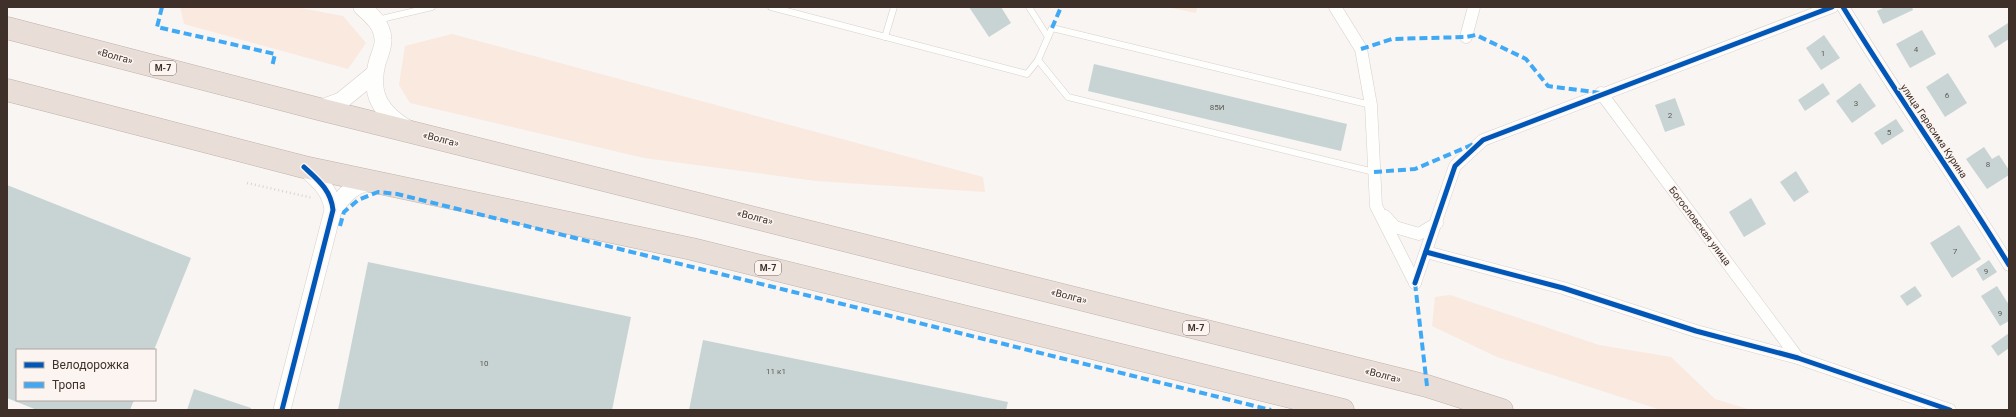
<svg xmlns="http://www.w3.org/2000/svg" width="2016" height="417" font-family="Roboto,sans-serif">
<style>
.green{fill:#fae9df}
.building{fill:#c8d4d4}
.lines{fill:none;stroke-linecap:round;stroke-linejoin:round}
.lane-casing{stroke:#d8d0cc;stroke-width:7}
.street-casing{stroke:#d8d0cc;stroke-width:13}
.secondary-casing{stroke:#d8d0cc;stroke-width:18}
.highway-casing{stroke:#bfb1a9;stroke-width:23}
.path{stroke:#d7d5d3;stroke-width:2.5;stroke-dasharray:1 3;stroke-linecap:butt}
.lane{stroke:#fefefd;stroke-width:6}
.street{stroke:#fefefd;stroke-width:12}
.secondary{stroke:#fefefd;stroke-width:17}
.highway{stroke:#e9ded7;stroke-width:22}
.quiet{stroke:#3fa9f5;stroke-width:4;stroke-dasharray:8 4;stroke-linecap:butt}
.cycleway-casing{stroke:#fbf4f0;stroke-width:8}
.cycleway{stroke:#0057b8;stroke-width:5}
.labels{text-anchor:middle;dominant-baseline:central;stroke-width:3;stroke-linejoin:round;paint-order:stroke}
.number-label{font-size:8px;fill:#615a54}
.shield{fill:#fbf4f0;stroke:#776c65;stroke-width:1}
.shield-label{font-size:9px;font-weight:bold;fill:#3f3129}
.street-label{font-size:10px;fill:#3f3129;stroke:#fbf4f0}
</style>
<rect width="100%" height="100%" fill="#f8f5f3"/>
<g class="green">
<path d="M180,7H295L343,16L366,43L348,69L184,24Z"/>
<path d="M1166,7H1197L1196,13Z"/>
<path d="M452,34L983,177L985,192L816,181L644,158L410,103L399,85L405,46Z"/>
<path d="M1450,295L1599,345L1671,357L1715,399L1751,410H1661L1497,357L1432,326L1435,297Z"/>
</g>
<g class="building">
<path d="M969,7H1001L1011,23L989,37Z"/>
<path d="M1885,7H1912L1913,10L1883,24L1877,11Z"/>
<path d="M2008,23L2009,39L1995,48L1988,36Z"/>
<path d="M1922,30L1936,54L1910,68L1896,44Z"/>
<path d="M1824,35L1840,58L1821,70L1806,48Z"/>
<path d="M1094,64L1347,124L1341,151L1088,91Z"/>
<path d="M1948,73L1967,103L1945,117L1926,87Z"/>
<path d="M1823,83L1830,94L1805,111L1798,100Z"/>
<path d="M1860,83L1876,106L1852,123L1836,101Z"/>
<path d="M1675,98L1685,125L1665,132L1655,105Z"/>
<path d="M1896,119L1904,131L1882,145L1874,133Z"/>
<path d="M1984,147L1992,159L1999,155L2009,170V175L1987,189L1966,159Z"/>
<path d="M1796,171L1809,192L1794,202L1780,182Z"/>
<path d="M7,185L191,258L154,350H17V400H134L130,410H37L7,398Z"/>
<path d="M1751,198L1766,224L1744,237L1729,212Z"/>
<path d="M1959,225L1981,259L1952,278L1930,243Z"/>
<path d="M1989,260L1997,272L1983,281L1976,269Z"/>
<path d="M368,262L631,317L612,410H338Z"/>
<path d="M1915,286L1922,296L1907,306L1900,296Z"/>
<path d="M1997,286L2009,305V321L2000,326L1981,296Z"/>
<path d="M2009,333V348L1998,356L1991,346Z"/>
<path d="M703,340L1008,402L1006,410H689Z"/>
<path d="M194,389L251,408V410H187Z"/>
</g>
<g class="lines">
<g class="lane-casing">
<g id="lane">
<path d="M771,7L1027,74L1038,60L1052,28L1371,105"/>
<path d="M1029,7L1048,37"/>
<path d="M377,20L432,7"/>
<path d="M885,37L894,7"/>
<path d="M1038,60L1068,97L1374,172"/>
</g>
</g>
<g class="street-casing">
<g id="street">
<path d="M1335,7L1361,49L1371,105L1376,206L1415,283"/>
<path d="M1843,7C1896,94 1956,178 2009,265"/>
<path d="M1466,37L1474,7"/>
<path d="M1601,93L1798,358"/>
<path d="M1385,216L1395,227L1419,234L1437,223"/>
<path d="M1426,252L1563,288L1696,331L1798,358L1950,410"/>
<path d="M1415,283L1455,166L1483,140L1832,7"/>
</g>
</g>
<g class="secondary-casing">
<g id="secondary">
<path d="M362,7C372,16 382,24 383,39C384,46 379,56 377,63C369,95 381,113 408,129"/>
<path d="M319,109L341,101L374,74"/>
<path d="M333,210C344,195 355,182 374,182"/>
<path d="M282,410L333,210C331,190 318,180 304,167"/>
</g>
</g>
<g class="highway-casing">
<g id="highway">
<path d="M7,28L319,109L1427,386L1502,410"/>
<path d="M7,90L304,167L692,249L1343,410"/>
</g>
</g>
<path class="path" d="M247,183L313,198"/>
<use href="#lane" class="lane"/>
<use href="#street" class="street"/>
<use href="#secondary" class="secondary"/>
<use href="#highway" class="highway"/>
<g class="quiet">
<path d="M162,7L157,27L275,54L272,67"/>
<path d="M1052,28L1061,7"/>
<path d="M1361,49L1392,39L1466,37L1476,35L1526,59L1548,86L1601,93"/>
<path d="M1374,172L1415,169L1474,144"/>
<path d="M340,226L344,212L358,200L378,192L397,194L1271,410"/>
<path d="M1415,283L1427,386"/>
</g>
<g class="cycleway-casing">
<g id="cycleway">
<path d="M1843,7C1896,94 1956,178 2009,265"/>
<path d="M1426,252L1563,288L1696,331L1798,358L1950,410"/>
<path d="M1415,283L1455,166L1483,140L1832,7"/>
<path d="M282,410L333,210C331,190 318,180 304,167"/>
</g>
</g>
<use href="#cycleway" class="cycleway"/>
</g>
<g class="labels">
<g class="number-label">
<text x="1916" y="49">4</text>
<text x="1823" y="53">1</text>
<text x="1947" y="95">6</text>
<text x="1856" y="103">3</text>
<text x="1217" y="107">85И</text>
<text x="1670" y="115">2</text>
<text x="1889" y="132">5</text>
<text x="1988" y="164">8</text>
<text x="1955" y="251">7</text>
<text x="1986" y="271">9</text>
<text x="2000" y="313">9</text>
<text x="484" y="363">10</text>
<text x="776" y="371">11 к1</text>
</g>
<g class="shield">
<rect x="150" y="61" width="26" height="14" rx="3"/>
<rect x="755" y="261" width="26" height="14" rx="3"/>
<rect x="1183" y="321" width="26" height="14" rx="3"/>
</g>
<g class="shield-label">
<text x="163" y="68">М-7</text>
<text x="768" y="268">М-7</text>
<text x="1196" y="328">М-7</text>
</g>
<g class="street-label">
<text transform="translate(115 56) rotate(15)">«Волга»</text>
<text transform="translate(1934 131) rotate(56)">улица Герасима Курина</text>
<text transform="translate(441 139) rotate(14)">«Волга»</text>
<text transform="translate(755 217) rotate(14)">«Волга»</text>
<text transform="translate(1700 226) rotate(53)">Богословская улица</text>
<text transform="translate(1069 296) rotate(14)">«Волга»</text>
<text transform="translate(1383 375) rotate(14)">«Волга»</text>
</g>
</g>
<rect width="2016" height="417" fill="none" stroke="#3f3129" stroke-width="16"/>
<rect x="16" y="349" width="140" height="52" fill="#fbf4f0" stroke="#b0a6a0"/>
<rect x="24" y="362" width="20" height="6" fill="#0057b8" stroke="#b0a6a0"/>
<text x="52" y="369" font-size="12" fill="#3f3129">Велодорожка</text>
<rect x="24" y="382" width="20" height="6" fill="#3fa9f5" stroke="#b0a6a0"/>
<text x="52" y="389" font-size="12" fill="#3f3129">Тропа</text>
</svg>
